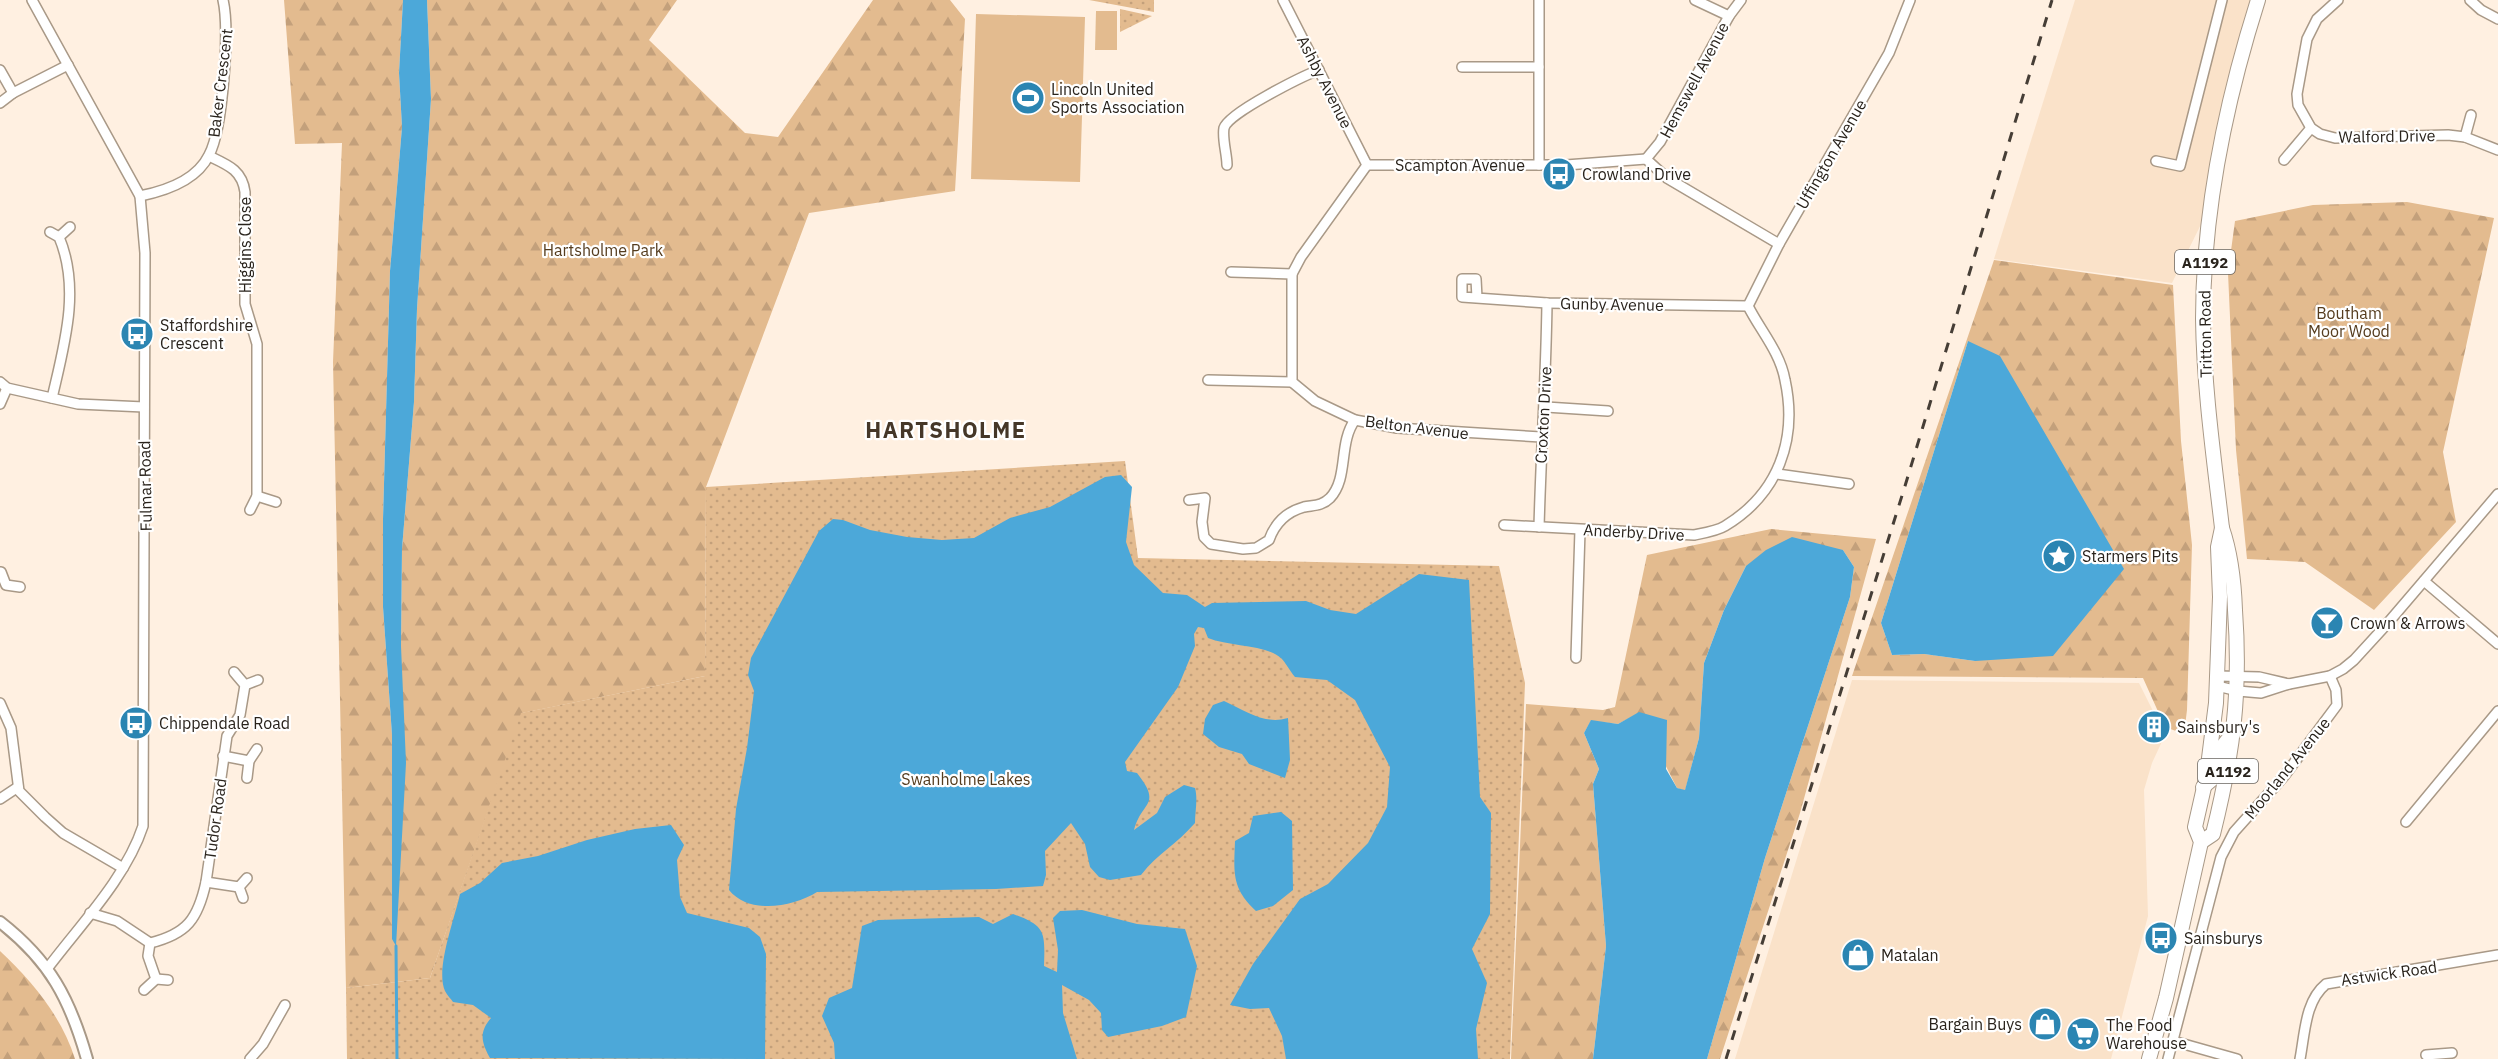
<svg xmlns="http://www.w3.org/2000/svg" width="2498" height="1059" font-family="'IBM Plex Sans',sans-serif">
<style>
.built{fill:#fae2c9}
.grass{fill:#e3bb8f}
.forest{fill:url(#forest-firs);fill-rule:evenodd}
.park{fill:url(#park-dots)}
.water{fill:#4ca8d9}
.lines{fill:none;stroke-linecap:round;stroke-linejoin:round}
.stream{stroke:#4ca8d9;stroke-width:3}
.minor-casing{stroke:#a99987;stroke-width:12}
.tertiary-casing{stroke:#a99987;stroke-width:14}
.primary-casing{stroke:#a99987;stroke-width:16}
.minor{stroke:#fff;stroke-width:9}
.tertiary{stroke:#fff;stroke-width:10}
.primary{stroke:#fff;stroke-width:14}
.rail{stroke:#463e36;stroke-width:3;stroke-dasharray:10 10;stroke-linecap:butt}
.labels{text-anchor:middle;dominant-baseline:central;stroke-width:4.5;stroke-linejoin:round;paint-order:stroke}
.shield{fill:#fff;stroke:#696560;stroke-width:1.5}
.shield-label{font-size:15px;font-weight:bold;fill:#29231c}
.street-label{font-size:16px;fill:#29231c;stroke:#fff}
.poi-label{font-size:16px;fill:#29231c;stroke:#fff;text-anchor:start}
.park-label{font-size:16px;fill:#553c1e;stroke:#fff}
.district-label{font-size:22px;font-weight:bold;letter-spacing:1.5px;fill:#453728;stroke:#fff}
</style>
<defs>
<pattern id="forest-firs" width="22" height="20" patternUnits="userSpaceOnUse" patternTransform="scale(1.5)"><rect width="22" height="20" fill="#e3bb8f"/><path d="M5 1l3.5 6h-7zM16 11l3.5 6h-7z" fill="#c3a07b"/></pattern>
<pattern id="park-dots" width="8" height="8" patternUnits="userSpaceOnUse" patternTransform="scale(1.5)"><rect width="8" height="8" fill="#e3bb8f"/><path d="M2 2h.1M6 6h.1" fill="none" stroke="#c3a07b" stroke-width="1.8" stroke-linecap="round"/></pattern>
</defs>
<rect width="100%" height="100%" fill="#fff0e1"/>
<g class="built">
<path d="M2075,0H2258L2211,204L2172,283L1994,259Z"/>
<path d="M1852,680L2139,683L2165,735L2152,763L2144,790L2148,916L2111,1059H1735Z"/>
</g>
<g class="grass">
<path d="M1096,11H1117V50H1095Z"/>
<path d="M976,14L1085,17L1080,182L971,179Z"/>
</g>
<g class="forest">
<path d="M284,0H403L399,73L402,127L390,271L383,519V607L392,735V939L401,646L402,549L414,402L417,309L431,99L427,0H677L649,40L745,133L778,137L873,0H950L965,19L955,191L809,213L706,487L705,676L522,713L430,978L346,988L333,362L342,143L295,144Z"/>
<path d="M2407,202L2494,218L2443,452L2456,522L2374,610L2305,562L2247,559L2236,450L2228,273L2235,221L2313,205Z"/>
<path d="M1994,260L2173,285L2181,441L2192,545L2187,710L2184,734L2165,727L2143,678L1852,676ZM1968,341L1975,661L1924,654L1892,655L1881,623Z"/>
<path d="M1771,529L1876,539L1800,813L1720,1059H1707L1765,858L1850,597L1854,567L1843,550L1746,566L1724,610L1704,663L1699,738L1685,791L1677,788L1639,713L1618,724L1591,721L1584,733L1599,769L1593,784L1606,946L1593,1059H1511L1526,704L1603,710L1615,707L1647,555Z"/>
<path d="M0,951C32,981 62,1017 75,1059H0Z"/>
</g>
<g class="park">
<path d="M1089,0H1154V12Z"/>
<path d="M1120,9L1152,16L1120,32Z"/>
<path d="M1125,461L1138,558L1499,566L1525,683L1510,1059H347L346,988L430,978L521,713L705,676L706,487Z"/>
</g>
<g class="water">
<path d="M403,0H427L431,99L417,309L414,402L402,549L401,646L406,763L396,946L392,939V735L383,607V519L390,271L402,127L399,73Z"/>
<path d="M1968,341L2000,356L2124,569L2053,656L1975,661L1924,654L1892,655L1881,623Z"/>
<path d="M1121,475L1132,487L1126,542L1134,565L1163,593L1187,595L1205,607L1212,603L1306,601L1330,610L1356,614L1419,574L1469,580L1480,797L1491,813L1490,914L1472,949L1487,983L1476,1029L1478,1059H1286L1282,1036L1269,1008L1250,1009L1230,1005L1253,964L1300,899L1328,884L1368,843L1387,807L1390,767L1355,700L1327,680L1295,677C1290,671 1286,663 1281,658C1265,644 1230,647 1208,638L1204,628L1198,627L1194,634L1195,646L1178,687L1125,762L1127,771L1137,773C1163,806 1141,801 1134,830L1157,813L1165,797L1184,785L1195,788C1198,799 1195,812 1195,823C1177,844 1158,853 1141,875L1110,880L1099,877L1090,867L1085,844L1071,823L1045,851L1046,875L1043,886L996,889L817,892C793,907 749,915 729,890L736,809L747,748L754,691L748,675L751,658L819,531L833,519L843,520L870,530L907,537L942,540L974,538L1010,518L1050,507L1105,477Z"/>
<path d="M1792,537L1843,550L1854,567L1850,597L1765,858L1707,1059H1593L1606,946L1593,784L1599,769L1584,733L1591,720L1618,724L1639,712L1667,720L1666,769L1677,788L1685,790L1699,738L1704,663L1724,610L1746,566L1766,550Z"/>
<path d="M1224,701C1246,711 1264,725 1288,718L1290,760L1285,778L1249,764L1242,754L1219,747L1203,734L1205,719L1213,705Z"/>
<path d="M1281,812L1292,821L1293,890L1273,906L1256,911C1231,888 1234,872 1235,841L1249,833L1253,816Z"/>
<path d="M671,825L684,845L677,860L680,897L687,913L749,928L760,937L766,954L765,1059L490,1058C481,1042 479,1032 491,1018L473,1005L453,1002C451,999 447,995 445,991C435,969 455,918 460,894L480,883L502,863L538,856L587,840L635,829Z"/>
<path d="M1082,910L1137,924L1185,929L1197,966L1186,1017L1162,1026L1108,1037L1102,1030L1101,1013L1089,1000L1062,985L1063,1013L1077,1059H835L834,1043L822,1016L829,998L852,988L862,926L878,920L979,917L993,924L1013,914C1046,926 1045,932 1044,966L1057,972L1058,950L1053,918L1060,911Z"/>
</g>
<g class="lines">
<path class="stream" d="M396,946L397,1059"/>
<g class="minor-casing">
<g id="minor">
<path d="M32,0L140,196L145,253L143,826C126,878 80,925 47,969"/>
<path d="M1283,0L1367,165"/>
<path d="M1695,0L1729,16"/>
<path d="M2338,0L2317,19L2307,39L2297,94L2298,105L2311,128L2320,134L2335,138L2448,135L2465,137L2498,150"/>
<path d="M2470,0L2481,10L2498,19"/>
<path d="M1462,67H1539"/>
<path d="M0,70L13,93"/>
<path d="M0,103L13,93L68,65"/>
<path d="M2465,137L2471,115"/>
<path d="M209,156C228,165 242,170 245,192V304L257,344V496L250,510"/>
<path d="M1646,159L1660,142L1729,16L1741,0"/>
<path d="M2284,160L2311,128"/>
<path d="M2156,161L2180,166L2222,0"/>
<path d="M1227,165C1227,154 1222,139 1224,128C1228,113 1303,76 1319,70"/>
<path d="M1367,165L1301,257L1292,274V382L1315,401L1355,420L1397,428L1541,437"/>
<path d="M1367,165H1566L1646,159L1667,178L1779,244"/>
<path d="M1539,165V0"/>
<path d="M140,196C165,191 197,180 209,155C223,129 230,29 223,0"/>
<path d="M50,232L59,237C81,289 64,346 52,398"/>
<path d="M59,237L70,227"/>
<path d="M1231,272L1292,274"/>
<path d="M1477,298L1476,279H1462V297L1547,303L1748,306"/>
<path d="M1748,306L1779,244L1889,53L1910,0"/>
<path d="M1208,380L1292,382"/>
<path d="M0,382L7,388L78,404L144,407"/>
<path d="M0,404L7,388"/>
<path d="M1546,407L1608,411"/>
<path d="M1777,474L1849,484"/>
<path d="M257,496L276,502"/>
<path d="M1189,500L1205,498L1202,522L1204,537L1211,544L1243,549L1256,548L1269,540C1275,523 1286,512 1304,507C1314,505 1322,506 1330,498C1349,478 1338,443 1355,420"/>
<path d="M1504,525L1694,535C1704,533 1717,531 1725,526C1778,494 1798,440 1785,380C1780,352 1760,330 1748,306"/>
<path d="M1539,527C1541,452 1546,377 1547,303"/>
<path d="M1,572L6,585L20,587"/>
<path d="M2424,581L2498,644"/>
<path d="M1576,658L1580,530"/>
<path d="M2218,676L2259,677L2289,684"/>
<path d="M245,685L258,680"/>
<path d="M2217,686L2238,691L2261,693L2289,684L2330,676L2343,669L2354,660L2387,624L2498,494"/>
<path d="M0,703L11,728L19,791L45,817L63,833L123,868"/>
<path d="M223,756L249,761"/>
<path d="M247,778L249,761L257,749"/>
<path d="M0,799L18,787"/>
<path d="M2406,822L2498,711"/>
<path d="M206,882L239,887"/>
<path d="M243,898L239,887L247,878"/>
<path d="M90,913L117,921L150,943C187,934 198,919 206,882L227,736L240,715L245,685L234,672"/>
<path d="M150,943L148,956L156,979"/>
<path d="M144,990L156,979L168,980"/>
<path d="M2173,1041L2237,1059"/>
<path d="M2426,1055L2452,1053"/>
<path d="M250,1059L263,1044L285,1005"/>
<path d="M2168,1059L2221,857L2234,832L2285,775L2337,705L2336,690L2330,676"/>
<path d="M2300,1059C2305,1033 2305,1001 2326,984L2498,955"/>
</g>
</g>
<g class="tertiary-casing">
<path id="tertiary" d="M0,922C50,961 70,999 87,1059"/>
</g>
<g class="primary-casing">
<g id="primary">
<path d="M2203,787L2217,775L2222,747L2233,733"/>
<path d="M2201,842L2213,834C2233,754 2241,693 2235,610C2234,582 2231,554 2222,528C2214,459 2204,389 2203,319C2203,213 2226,101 2258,0"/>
<path d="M2149,1059L2166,998L2201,842L2195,827L2207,774L2216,703L2220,597L2218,547L2222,528"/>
</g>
</g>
<use href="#minor" class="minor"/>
<use href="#tertiary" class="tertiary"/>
<use href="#primary" class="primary"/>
<path class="rail" d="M1726,1059L1905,486L2052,0"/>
</g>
<defs>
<g id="stadium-disc" transform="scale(1.725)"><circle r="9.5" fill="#2b85b2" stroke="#fff"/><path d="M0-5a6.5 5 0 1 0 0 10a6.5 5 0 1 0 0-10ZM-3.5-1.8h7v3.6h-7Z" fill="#fff"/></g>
<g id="bus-disc" transform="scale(1.725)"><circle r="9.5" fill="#2b85b2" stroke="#fff"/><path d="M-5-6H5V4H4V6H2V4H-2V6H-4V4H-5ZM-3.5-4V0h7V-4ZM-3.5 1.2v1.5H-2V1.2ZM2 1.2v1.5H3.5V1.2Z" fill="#fff"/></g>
<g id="sight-disc" transform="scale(1.725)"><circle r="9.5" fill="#2b85b2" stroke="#fff"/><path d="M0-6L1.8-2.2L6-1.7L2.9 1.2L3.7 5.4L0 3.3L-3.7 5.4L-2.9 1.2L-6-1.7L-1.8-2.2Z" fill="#fff"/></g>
<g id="bar-disc" transform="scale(1.725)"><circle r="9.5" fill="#2b85b2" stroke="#fff"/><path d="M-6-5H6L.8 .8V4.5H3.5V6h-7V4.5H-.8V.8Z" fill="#fff"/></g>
<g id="building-disc" transform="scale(1.725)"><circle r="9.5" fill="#2b85b2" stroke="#fff"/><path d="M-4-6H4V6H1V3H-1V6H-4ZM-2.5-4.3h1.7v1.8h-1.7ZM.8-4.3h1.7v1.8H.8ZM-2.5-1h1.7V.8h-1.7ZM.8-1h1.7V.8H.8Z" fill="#fff"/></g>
<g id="shop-disc" transform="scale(1.725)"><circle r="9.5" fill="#2b85b2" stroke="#fff"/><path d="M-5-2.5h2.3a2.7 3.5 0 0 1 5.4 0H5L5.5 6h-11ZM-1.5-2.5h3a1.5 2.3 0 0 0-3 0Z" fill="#fff"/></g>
<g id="supermarket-disc" transform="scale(1.725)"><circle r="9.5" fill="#2b85b2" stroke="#fff"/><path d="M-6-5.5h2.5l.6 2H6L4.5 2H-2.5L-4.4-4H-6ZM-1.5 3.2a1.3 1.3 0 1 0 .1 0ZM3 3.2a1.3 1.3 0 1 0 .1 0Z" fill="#fff"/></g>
</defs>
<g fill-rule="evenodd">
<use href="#stadium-disc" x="1028" y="98"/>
<use href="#bus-disc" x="1559" y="174"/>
<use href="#bus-disc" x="137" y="334"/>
<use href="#sight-disc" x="2059" y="556"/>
<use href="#bar-disc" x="2327" y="623"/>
<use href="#bus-disc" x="136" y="723"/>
<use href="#building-disc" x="2154" y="727"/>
<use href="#bus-disc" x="2161" y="938"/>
<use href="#shop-disc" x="1858" y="955"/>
<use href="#shop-disc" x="2045" y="1024"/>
<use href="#supermarket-disc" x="2083" y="1034"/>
</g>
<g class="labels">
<g class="shield">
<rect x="2175" y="250" width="60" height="24" rx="4.5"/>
<rect x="2198" y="759" width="60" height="24" rx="4.5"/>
</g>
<g class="shield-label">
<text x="2205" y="262">A1192</text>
<text x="2228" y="771">A1192</text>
</g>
<g class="street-label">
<text transform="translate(1694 80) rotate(-62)">Hemswell Avenue</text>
<text transform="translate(1325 82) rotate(63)">Ashby Avenue</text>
<text transform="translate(220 83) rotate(-83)">Baker Crescent</text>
<text transform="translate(2387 136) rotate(-1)">Walford Drive</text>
<text transform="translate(1831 154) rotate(-60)">Uffington Avenue</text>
<text x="1460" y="165">Scampton Avenue</text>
<text transform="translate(245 245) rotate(-90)">Higgins Close</text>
<text transform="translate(1612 304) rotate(1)">Gunby Avenue</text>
<text transform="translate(2205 334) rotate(-91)">Tritton Road</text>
<text transform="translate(1543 415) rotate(-87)">Croxton Drive</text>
<text transform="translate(1417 427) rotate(7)">Belton Avenue</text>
<text transform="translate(145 486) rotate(-91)">Fulmar Road</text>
<text transform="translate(1634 532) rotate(3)">Anderby Drive</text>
<text transform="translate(2287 768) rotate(-51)">Moorland Avenue</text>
<text transform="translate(215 819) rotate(-82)">Tudor Road</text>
<text transform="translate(2389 973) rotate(-8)">Astwick Road</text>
</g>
<g class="poi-label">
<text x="1051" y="89">Lincoln United<tspan x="1051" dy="18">Sports Association</tspan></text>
<text x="1582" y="174">Crowland Drive</text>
<text x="160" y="325">Staffordshire<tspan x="160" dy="18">Crescent</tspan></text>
<text x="2082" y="556">Starmers Pits</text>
<text x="2350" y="623">Crown &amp; Arrows</text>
<text x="159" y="723">Chippendale Road</text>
<text x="2177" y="727">Sainsbury's</text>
<text x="2184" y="938">Sainsburys</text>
<text x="1881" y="955">Matalan</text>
<text x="2022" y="1024" text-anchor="end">Bargain Buys</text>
<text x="2106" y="1025">The Food<tspan x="2106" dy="18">Warehouse</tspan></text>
</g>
<g class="park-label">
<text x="603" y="250">Hartsholme Park</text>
<text x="2349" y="313">Boutham<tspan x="2349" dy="18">Moor Wood</tspan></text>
<text x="966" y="779">Swanholme Lakes</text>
</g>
<g class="district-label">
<text x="946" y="429">HARTSHOLME</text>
</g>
</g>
</svg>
